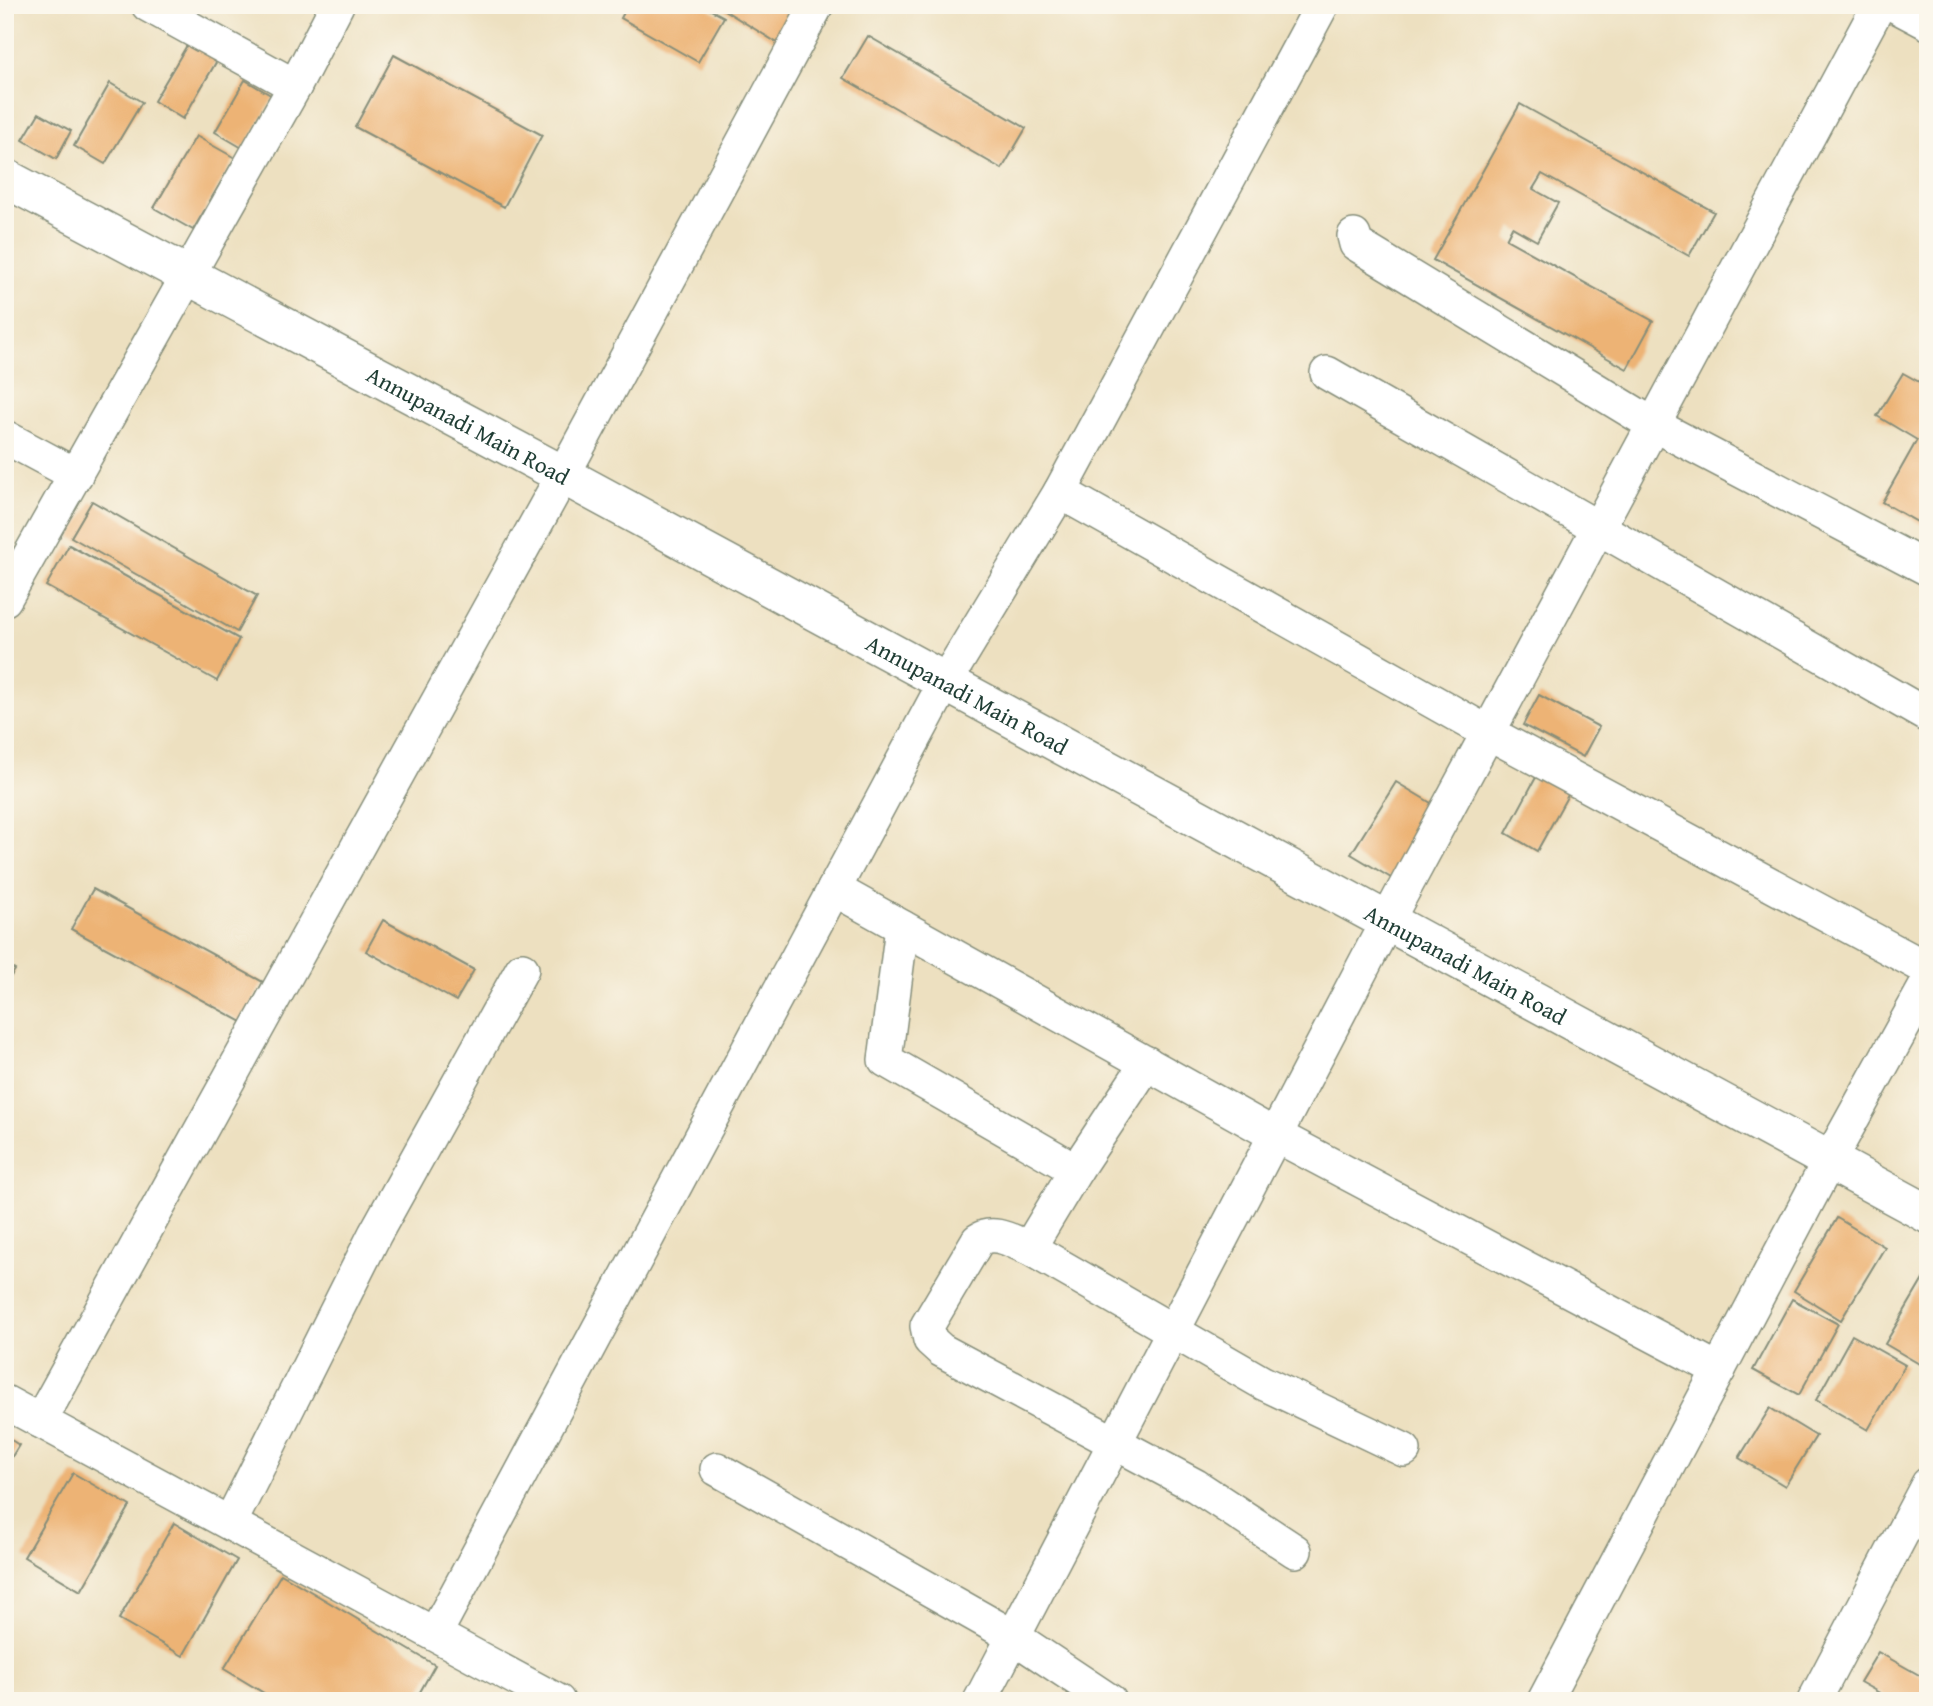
<svg xmlns="http://www.w3.org/2000/svg" width="1933" height="1706" font-family="'Gentium Book Plus',serif">
<style>
.building{fill:#edb375}
.lines{fill:none;stroke-linecap:round;stroke-linejoin:round}
.street-casing{stroke:#868e7a;stroke-width:36}
.secondary-casing{stroke:#868e7a;stroke-width:41}
.street{stroke:#fff;stroke-width:33}
.secondary{stroke:#fff;stroke-width:38}
.labels{text-anchor:middle;dominant-baseline:central;stroke-width:7;stroke-linejoin:round;paint-order:stroke}
.street-label{font-size:23px;fill:#1f3d34;stroke:#fbf7ec}
</style>
<rect width="100%" height="100%" fill="#fbf7ec"/>
<filter id="ink" filterUnits="userSpaceOnUse"><feTurbulence type="fractalNoise" baseFrequency=".0143" numOctaves="2"/><feDisplacementMap in="SourceGraphic" scale="14" xChannelSelector="R" yChannelSelector="G"/><feConvolveMatrix kernelMatrix="1 2 1 2 8 2 1 2 1" color-interpolation-filters="sRGB"/></filter>
<filter id="wash" filterUnits="userSpaceOnUse"><feTurbulence type="fractalNoise" baseFrequency=".00686" numOctaves="4" result="noise"/><feDisplacementMap in="SourceGraphic" scale="28" xChannelSelector="R" yChannelSelector="G"/><feGaussianBlur stdDeviation="1.57" result="paint"/><feColorMatrix in="noise" values="0 0 0 0 0 0 0 0 0 0 0 0 0 0 0 0 0 1.4 0 .05"/><feComposite in="paint" operator="in"/></filter>
<g filter="url(#wash)">
<rect width="100%" height="100%" fill="#ede0c0"/>
<g id="blocks">
<g class="building">
<path d="M628,5H702L724,17L698,62L621,18Z"/>
<path d="M716,5H803L784,47Z"/>
<path d="M193,35L222,52L183,119L154,101Z"/>
<path d="M868,36L1026,128L1002,169L843,78Z"/>
<path d="M394,55L542,135L504,207L355,127Z"/>
<path d="M245,80L274,97L244,149L215,132Z"/>
<path d="M110,83L142,102L105,164L74,146Z"/>
<path d="M1520,104L1714,212L1689,256L1542,174L1533,189L1558,203L1537,241L1512,227L1506,239L1653,321L1627,369L1433,260Z"/>
<path d="M39,113L71,131L56,159L23,140Z"/>
<path d="M196,136L235,158L193,230L154,208Z"/>
<path d="M1903,373L1928,387V528L1882,502L1917,440L1877,416Z"/>
<path d="M92,501L257,596L237,632L71,537Z"/>
<path d="M69,545L239,639L217,681L46,586Z"/>
<path d="M1539,695L1599,727L1583,757L1523,725Z"/>
<path d="M1541,768L1573,786L1537,851L1506,833Z"/>
<path d="M1396,782L1441,809L1396,881L1351,854Z"/>
<path d="M93,889L263,982L242,1022L71,929Z"/>
<path d="M383,920L474,970L456,1001L366,951Z"/>
<path d="M5,964L15,970L5,985Z"/>
<path d="M1837,1218L1885,1247L1841,1320L1794,1291Z"/>
<path d="M1928,1271V1369L1885,1344Z"/>
<path d="M1792,1299L1838,1324L1799,1395L1753,1370Z"/>
<path d="M1852,1335L1905,1365L1868,1430L1816,1400Z"/>
<path d="M1770,1408L1816,1436L1785,1486L1739,1458Z"/>
<path d="M5,1436L19,1445L5,1468Z"/>
<path d="M73,1473L130,1506L81,1591L24,1557Z"/>
<path d="M174,1523L237,1560L183,1656L119,1619Z"/>
<path d="M281,1574L435,1665L415,1701H277L224,1669Z"/>
<path d="M1878,1652L1928,1680V1701H1894L1860,1682Z"/>
</g>
</g>
</g>
<g filter="url(#ink)">
<use href="#blocks" fill-opacity="0" stroke="#868e7a" stroke-width="2"/>
<g class="lines">
<g class="street-casing">
<g id="street">
<path d="M148,5L295,86"/>
<path d="M1894,5L1928,23"/>
<path d="M1354,236L1356,244L1654,425L1928,569"/>
<path d="M1327,373L1928,716"/>
<path d="M5,437L76,475"/>
<path d="M1060,492L1322,5"/>
<path d="M5,599L295,86L337,5"/>
<path d="M834,889L1275,1135L1719,1370"/>
<path d="M902,927L885,1060L1076,1170L1147,1063"/>
<path d="M1029,1248L1076,1170"/>
<path d="M5,1402L558,1701"/>
<path d="M40,1421L563,475L817,5"/>
<path d="M717,1469L1014,1637L1110,1701"/>
<path d="M230,1523L375,1234L522,969"/>
<path d="M1295,1551L1196,1486L941,1350L930,1340L927,1326L978,1240C994,1229 1013,1242 1029,1248L1263,1383L1404,1450"/>
<path d="M435,1634L945,682L1060,492L1489,733L1928,969"/>
<path d="M980,1701L1387,921L1879,5"/>
<path d="M1544,1701L1829,1161L1928,982"/>
<path d="M1814,1701L1928,1484"/>
</g>
</g>
<g class="secondary-casing">
<g id="secondary">
<path id="s1" d="M5,178L563,475L1928,1214"/>
</g>
</g>
<use href="#street" class="street"/>
<use href="#secondary" class="secondary"/>
</g>
</g>
<g class="labels">
<g class="street-label">
<text stroke="none"><textPath href="#s1" startOffset="525">Annupanadi Main Road</textPath></text>
<text stroke="none"><textPath href="#s1" startOffset="1092">Annupanadi Main Road</textPath></text>
<text stroke="none"><textPath href="#s1" startOffset="1659">Annupanadi Main Road</textPath></text>
</g>
</g>
<rect width="1933" height="1706" fill="none" stroke="#fbf7ec" stroke-width="28"/>
</svg>
